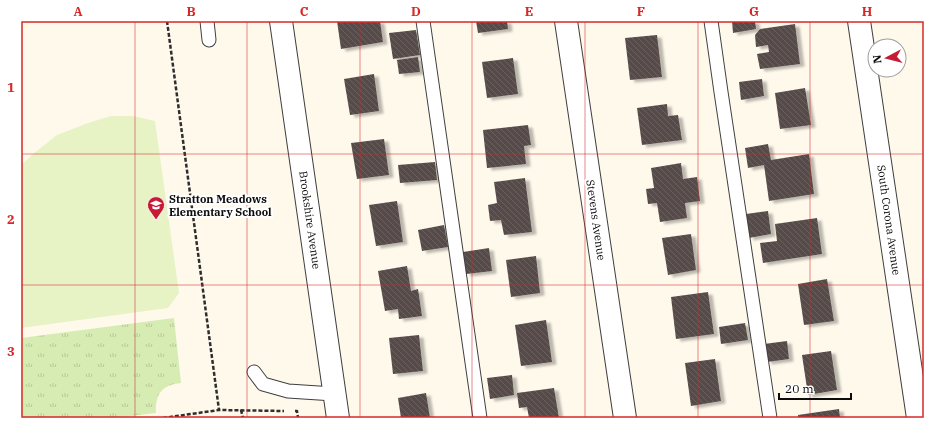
<svg xmlns="http://www.w3.org/2000/svg" width="945" height="439" font-family="'IBM Plex Serif',serif">
<style>
.park{fill:url(#park-tufts)}
.pitch{fill:#e8f3c5}
.building{fill:url(#building-back-hatch);filter:url(#shadow)}
.lines{fill:none;stroke-linecap:round;stroke-linejoin:round}
.lane-casing{stroke:#3f3f3f;stroke-width:15}
.street-casing{stroke:#3f3f3f;stroke-width:24}
.path{stroke:#2e2e2e;stroke-width:2.5;stroke-dasharray:4 2;stroke-linecap:butt}
.lane{stroke:#fff;stroke-width:13}
.street{stroke:#fff;stroke-width:22}
.grid{fill:none;stroke:#d62828;stroke-width:1;stroke-opacity:0.55}
.labels{text-anchor:middle;dominant-baseline:central;stroke-width:4;stroke-linejoin:round;paint-order:stroke}
.poi-label{font-size:11px;font-weight:bold;fill:#0c0c0c;stroke:#fff;text-anchor:start}
.street-label{font-size:11px;fill:#0c0c0c;stroke:#fff}
.neatline{fill:none;stroke:#d62828;stroke-width:1.5}
.grid-label{font-size:13px;text-anchor:middle;font-weight:bold;fill:#d62828}
</style>
<defs>
<pattern id="park-tufts" width="24" height="20" patternUnits="userSpaceOnUse"><rect width="24" height="20" fill="#d7ecb3"/><path d="M3 7l-1-3M5 7V3M7 7l1-3M15 17l-1-3M17 17v-4M19 17l1-3" fill="none" stroke="#b7c999"/></pattern>
<pattern id="building-back-hatch" width="6" height="6" patternUnits="userSpaceOnUse"><rect width="6" height="6" fill="#564c48"/><path d="M-1 5l2 2M0 0l6 6M5-1l2 2" fill="none" stroke="#69615e"/></pattern>
<filter id="shadow"><feDropShadow dx="4.5" dy="2.5" stdDeviation="1" flood-color="#0004"/></filter>
</defs>
<rect width="100%" height="100%" fill="#fff9ec"/>
<path class="park" d="M174,318L181,383C162,385 155,394 156,413L115,418H21V338Z"/>
<path class="pitch" d="M111,116H133L155,121L179,293L168,308L21,328V165L33,154L57,135L88,123Z"/>
<g class="building">
<path d="M337,21H380L383,42L341,49Z"/>
<path d="M476,21H507L508,29L478,33Z"/>
<path d="M732,21H755L756,29L733,33Z"/>
<path d="M795,24L800,64L760,69L757,54L769,52L768,45L756,47L755,35L760,29Z"/>
<path d="M416,30L420,55L393,59L389,33Z"/>
<path d="M657,35L662,77L630,80L625,38Z"/>
<path d="M418,57L420,72L399,74L397,60Z"/>
<path d="M513,58L518,94L487,98L482,62Z"/>
<path d="M374,74L379,111L350,115L344,79Z"/>
<path d="M762,79L764,96L741,100L739,82Z"/>
<path d="M805,88L811,125L780,129L775,93Z"/>
<path d="M667,104L668,116L678,115L682,140L642,145L637,108Z"/>
<path d="M528,125L531,145L524,146L526,164L487,168L483,130Z"/>
<path d="M384,139L389,175L357,179L351,143Z"/>
<path d="M768,144L771,160L809,154L814,194L769,201L764,165L748,168L745,148Z"/>
<path d="M435,162L437,180L400,183L398,165Z"/>
<path d="M681,163L683,179L697,177L700,201L685,203L687,218L660,222L657,203L648,204L646,189L654,188L651,168Z"/>
<path d="M525,178L532,232L504,235L501,220L490,221L488,205L497,203L494,182Z"/>
<path d="M397,201L403,242L376,246L369,205Z"/>
<path d="M768,211L771,234L749,238L746,214Z"/>
<path d="M817,218L822,254L763,263L760,243L777,241L775,224Z"/>
<path d="M444,225L448,247L422,251L418,230Z"/>
<path d="M691,234L696,270L668,275L662,238Z"/>
<path d="M489,248L492,271L466,274L463,252Z"/>
<path d="M536,256L540,293L511,297L506,260Z"/>
<path d="M407,266L411,291L418,289L422,316L399,319L398,309L385,311L378,271Z"/>
<path d="M827,279L834,321L804,325L798,284Z"/>
<path d="M708,292L714,334L676,339L671,297Z"/>
<path d="M546,320L552,362L521,366L515,325Z"/>
<path d="M745,323L748,340L721,344L719,327Z"/>
<path d="M419,335L423,371L393,374L389,338Z"/>
<path d="M787,341L789,359L767,362L764,344Z"/>
<path d="M831,351L837,390L808,395L802,355Z"/>
<path d="M715,359L721,401L691,406L685,363Z"/>
<path d="M512,375L514,395L490,399L487,378Z"/>
<path d="M554,388L559,418H529L527,407L519,408L517,393Z"/>
<path d="M426,393L430,418H401L398,398Z"/>
<path d="M839,409L840,418H798V415Z"/>
</g>
<g class="lines">
<g class="lane-casing">
<g id="lane">
<path d="M207,21L209,40"/>
<path d="M423,21L480,418"/>
<path d="M711,21L721,92L770,418"/>
<path d="M254,372L263,384L288,391L334,394"/>
</g>
</g>
<g class="street-casing">
<g id="street">
<path d="M281,21L338,418"/>
<path d="M566,21L625,418"/>
<path d="M859,21L918,418"/>
</g>
</g>
<g class="path">
<path d="M167,21L219,410"/>
<path d="M241,410L243,418"/>
<path d="M295,411H297L298,418"/>
<path d="M163,418L219,410L284,411"/>
</g>
<use href="#lane" class="lane"/>
<use href="#street" class="street"/>
</g>
<path class="grid" d="M135,21V418M247,21V418M360,21V418M472,21V418M585,21V418M698,21V418M810,21V418M21,154H924M21,285H924"/>
<defs>
<g id="school-pin" transform="scale(0.9)"><path d="M0 17L-7.5 6A9.5 9.5 0 1 1 7.5 6Z" fill="#c71a35" stroke="#fff"/><path d="M0-5L7-2L0 1L-7-2ZM-4 1L0 2.5L4 1V4Q0 6-4 4Z" fill="#fff"/></g>
</defs>
<g fill-rule="evenodd">
<use href="#school-pin" x="156" y="205"/>
</g>
<g class="labels">
<g class="poi-label">
<text x="169" y="199">Stratton Meadows<tspan x="169" dy="13">Elementary School</tspan></text>
</g>
<g class="street-label">
<text transform="translate(310 220) rotate(82)">Brookshire Avenue</text>
<text transform="translate(596 220) rotate(82)">Stevens Avenue</text>
<text transform="translate(889 220) rotate(82)">South Corona Avenue</text>
</g>
</g>
<rect width="945" height="439" fill="none" stroke="#ffffff" stroke-width="44"/>
<g transform="translate(887 58) rotate(263)"><circle r="19" fill="#ffffff" stroke="#9e9e9e"/>
<path d="M0-3L7 15L0 10L-7 15Z" fill="#c71a35"/>
<text y="-6" font-size="11" font-weight="bold" text-anchor="middle" fill="#0c0c0c">N</text>
</g>
<path d="M779 393v6h72v-6" fill="none" stroke="#0c0c0c" stroke-width="2"/>
<text x="785" y="393" font-size="12" fill="#0c0c0c" stroke="#ffffff" stroke-width="3" paint-order="stroke">20 m</text>
<rect x="22" y="22" width="901" height="395" class="neatline"/>
<g class="grid-label">
<text x="78" y="16">A</text>
<text x="191" y="16">B</text>
<text x="304" y="16">C</text>
<text x="416" y="16">D</text>
<text x="529" y="16">E</text>
<text x="641" y="16">F</text>
<text x="754" y="16">G</text>
<text x="867" y="16">H</text>
<text x="11" y="92">1</text>
<text x="11" y="224">2</text>
<text x="11" y="356">3</text>
</g>
</svg>
